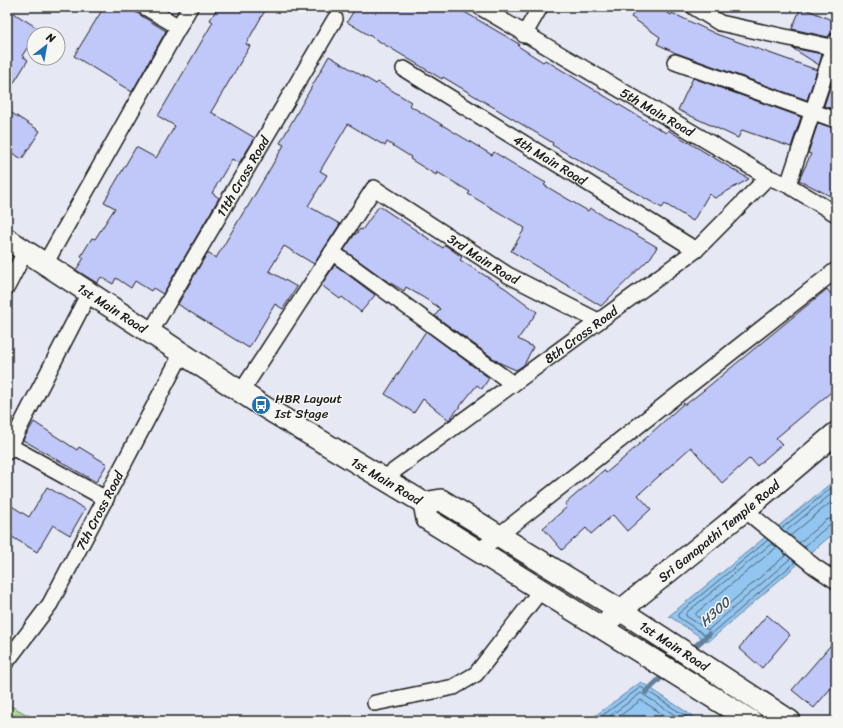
<svg xmlns="http://www.w3.org/2000/svg" width="843" height="728" font-family="Sriracha,sans-serif">
<style>
.grass{fill:url(#grass-tufts);stroke:#667d5c}
.water{fill:#92c5ef;stroke:#63819b}
.lines{fill:none;stroke-linecap:round;stroke-linejoin:round}
.shore{stroke:#4b6070;stroke-width:1}
.stream{stroke:#63819b;stroke-width:5.5}
.building{fill:#c0c7f9;stroke:#1c1c1c}
.street-casing{stroke:#1c1c1c;stroke-width:18}
.secondary-casing{stroke:#1c1c1c;stroke-width:24}
.street{stroke:#f6f6f2;stroke-width:15}
.secondary{stroke:#f6f6f2;stroke-width:21}
.labels{text-anchor:middle;dominant-baseline:central;stroke-width:3;stroke-linejoin:round;paint-order:stroke}
.street-label{font-size:13px;fill:#1c1c1c;stroke:#f6f6f2}
.poi-label{font-size:13px;fill:#1c1c1c;stroke:#f6f6f2;text-anchor:start}
.water-label{font-size:14px;font-style:italic;fill:#455766;stroke:#f6f6f2}
</style>
<defs>
<pattern id="grass-tufts" width="24" height="20" patternUnits="userSpaceOnUse"><rect width="24" height="20" fill="#b0de9c"/><path d="M3 7l-1-3M5 7V3M7 7l1-3M15 17l-1-3M17 17v-4M19 17l1-3" fill="none" stroke="#97be86"/></pattern>
</defs>
<rect width="100%" height="100%" fill="#e6e8f4"/>
<filter id="ink" filterUnits="userSpaceOnUse"><feTurbulence type="fractalNoise" baseFrequency=".025" numOctaves="2"/><feDisplacementMap in="SourceGraphic" scale="8" xChannelSelector="R" yChannelSelector="G"/><feConvolveMatrix kernelMatrix="1 2 1 2 8 2 1 2 1" color-interpolation-filters="sRGB"/></filter>
<g filter="url(#ink)">
<path class="grass" d="M7,704L39,721H7Z"/>
<g class="water">
<path d="M836,479V531L708,642L669,616Z"/>
<path d="M641,682L700,721H588Z"/>
</g>
<g class="lines">
<g class="shore">
<path d="M781,529L836,484"/>
<path d="M785,532L836,490"/>
<path d="M790,536L836,498"/>
<path d="M768,540L678,614V617L708,637L795,562"/>
<path d="M772,543L686,613V616L708,630L791,558"/>
<path d="M799,543L826,520L836,517"/>
<path d="M777,547L696,613V616L708,622L786,555"/>
<path d="M804,547L829,525L836,523"/>
<path d="M595,721L641,687L693,721"/>
<path d="M603,721L641,693L684,721"/>
<path d="M613,721L641,700L673,721"/>
</g>
<g class="stream">
<path d="M690,651L709,634"/>
<path d="M646,692L666,673"/>
</g>
</g>
<g class="building">
<path d="M104,7H127L166,31L132,92L74,56Z"/>
<path d="M218,7H267L246,44L250,46L211,112L255,138L239,163L232,159L212,193L219,198L163,294L153,288L151,291L135,281L131,288L116,278L113,284L101,277L97,283L76,270L84,258L81,256L92,238L95,239L115,208L104,202L136,147L156,158L175,126L158,116L213,22L210,20Z"/>
<path d="M356,7H456L519,44L518,46L543,62L545,60L666,133L668,130L749,179L715,198L709,194L693,221L665,204L662,208L552,145L553,143L443,77L442,79L347,22Z"/>
<path d="M638,7H658L671,15L672,13L716,34L817,70L807,100L676,53L657,44L660,37L631,17Z"/>
<path d="M801,7L836,22V32L830,34L828,37L792,29Z"/>
<path d="M7,9L39,29L22,56L28,60L7,94Z"/>
<path d="M792,48L822,54L819,65Z"/>
<path d="M329,56L376,84L378,82L411,102L409,105L492,155L494,152L520,168L546,183L544,185L588,211L590,208L657,247L651,257L601,306L511,251L525,228L468,194L470,192L437,172L436,175L410,159L411,157L387,142L385,146L348,124L320,171L327,175L308,206L340,224L314,264L284,246L269,271L297,287L283,309L275,304L249,348L185,309L178,304L207,253L216,258L246,208H247L284,145L280,143Z"/>
<path d="M836,69V110L824,106Z"/>
<path d="M693,78L801,117L791,147L742,130L738,138L678,110Z"/>
<path d="M7,110L40,131L22,159L7,150Z"/>
<path d="M818,123L836,129V199L799,180L811,154L808,153Z"/>
<path d="M379,206L443,248L445,245L462,257L460,260L505,288L537,312L518,339L533,347L524,365L516,370L500,363L435,316L440,309L437,306L406,287L404,291L387,281L344,250L355,234H356L360,229L362,230Z"/>
<path d="M335,265L375,295L361,312L342,297L340,299L321,285Z"/>
<path d="M827,289L836,300V388L776,438L782,444L757,466L750,458L722,483L691,447L638,495L651,509L627,531L613,515L591,534L586,528L562,550L543,528L567,507L565,504L604,470L606,473L625,457L684,403L685,405L704,390Z"/>
<path d="M426,331L489,378L482,389L477,385L449,420L423,399L414,413L385,394Z"/>
<path d="M34,422L77,450L79,447L107,464L96,482L23,440Z"/>
<path d="M47,487L85,509L70,535L53,525L37,552L7,534V503L29,517Z"/>
<path d="M767,615L790,635L762,668L739,648Z"/>
<path d="M836,639V682L814,708L792,690Z"/>
</g>
<g class="lines">
<g class="street-casing">
<g id="street">
<path d="M145,7L179,27"/>
<path id="s1" d="M480,7L768,177L788,185L836,214"/>
<path d="M694,7L720,23L836,48"/>
<path d="M524,35L540,7"/>
<path d="M675,62L836,120"/>
<path id="s2" d="M404,69L696,250"/>
<path d="M788,185L836,41"/>
<path d="M332,252L513,384"/>
<path d="M45,264L190,7"/>
<path d="M7,287L25,252"/>
<path id="s3" d="M150,333L335,19"/>
<path id="s4" d="M241,392L374,188L508,275L598,321"/>
<path d="M10,446L89,293"/>
<path d="M7,452L10,446L106,499"/>
<path id="s5" d="M383,479L696,250L768,177"/>
<path d="M745,510L815,567L836,581"/>
<path d="M479,551L836,270"/>
<path id="s6" d="M7,661L50,604L182,353"/>
<path d="M375,703L454,687L476,674L541,590"/>
</g>
</g>
<g class="secondary-casing">
<g id="secondary">
<path id="s7" d="M7,239L261,405L424,503L441,500L620,610L790,721"/>
<path d="M424,503L427,519L751,721"/>
<path id="s8" d="M610,619L745,510L836,433"/>
</g>
</g>
<use href="#street" class="street"/>
<use href="#secondary" class="secondary"/>
</g>
</g>
<defs>
<g id="bus-disc" transform="scale(1)"><circle r="9.5" fill="#1f6fb2" stroke="#f6f6f2"/><path d="M-5-6H5V4H4V6H2V4H-2V6H-4V4H-5ZM-3.5-4V0h7V-4ZM-3.5 1.2v1.5H-2V1.2ZM2 1.2v1.5H3.5V1.2Z" fill="#fff"/></g>
</defs>
<g fill-rule="evenodd">
<use href="#bus-disc" x="261" y="405"/>
</g>
<g class="labels">
<g class="street-label">
<text stroke="none"><textPath href="#s1" startOffset="206">5th Main Road</textPath></text>
<text stroke="none"><textPath href="#s2" startOffset="172">4th Main Road</textPath></text>
<text stroke="none"><textPath href="#s3" startOffset="182">11th Cross Road</textPath></text>
<text stroke="none"><textPath href="#s4" startOffset="374">3rd Main Road</textPath></text>
<text stroke="none"><textPath href="#s7" startOffset="126">1st Main Road</textPath></text>
<text stroke="none"><textPath href="#s5" startOffset="245">8th Cross Road</textPath></text>
<text stroke="none"><textPath href="#s7" startOffset="450">1st Main Road</textPath></text>
<text stroke="none"><textPath href="#s6" startOffset="177">7th Cross Road</textPath></text>
<text stroke="none"><textPath href="#s8" startOffset="140">Sri Ganapathi Temple Road</textPath></text>
<text stroke="none"><textPath href="#s7" startOffset="786">1st Main Road</textPath></text>
</g>
<g class="poi-label">
<text x="275" y="398">HBR Layout<tspan x="275" dy="15">Ist Stage</tspan></text>
</g>
<g class="water-label">
<text transform="translate(715 612) rotate(-42)">H300</text>
</g>
</g>
<rect width="843" height="728" fill="none" stroke="#f6f6f2" stroke-width="24"/>
<rect x="12" y="12" width="819" height="704" fill="none" stroke="#1c1c1c" stroke-width="1.5" filter="url(#ink)"/>
<g transform="translate(46 46) rotate(31)"><circle r="19" fill="#f6f6f2" stroke="#9f9f9c"/>
<path d="M0-3L7 15L0 10L-7 15Z" fill="#1f6fb2"/>
<text y="-6" font-size="11" font-weight="bold" text-anchor="middle" fill="#1c1c1c">N</text>
</g>
</svg>
